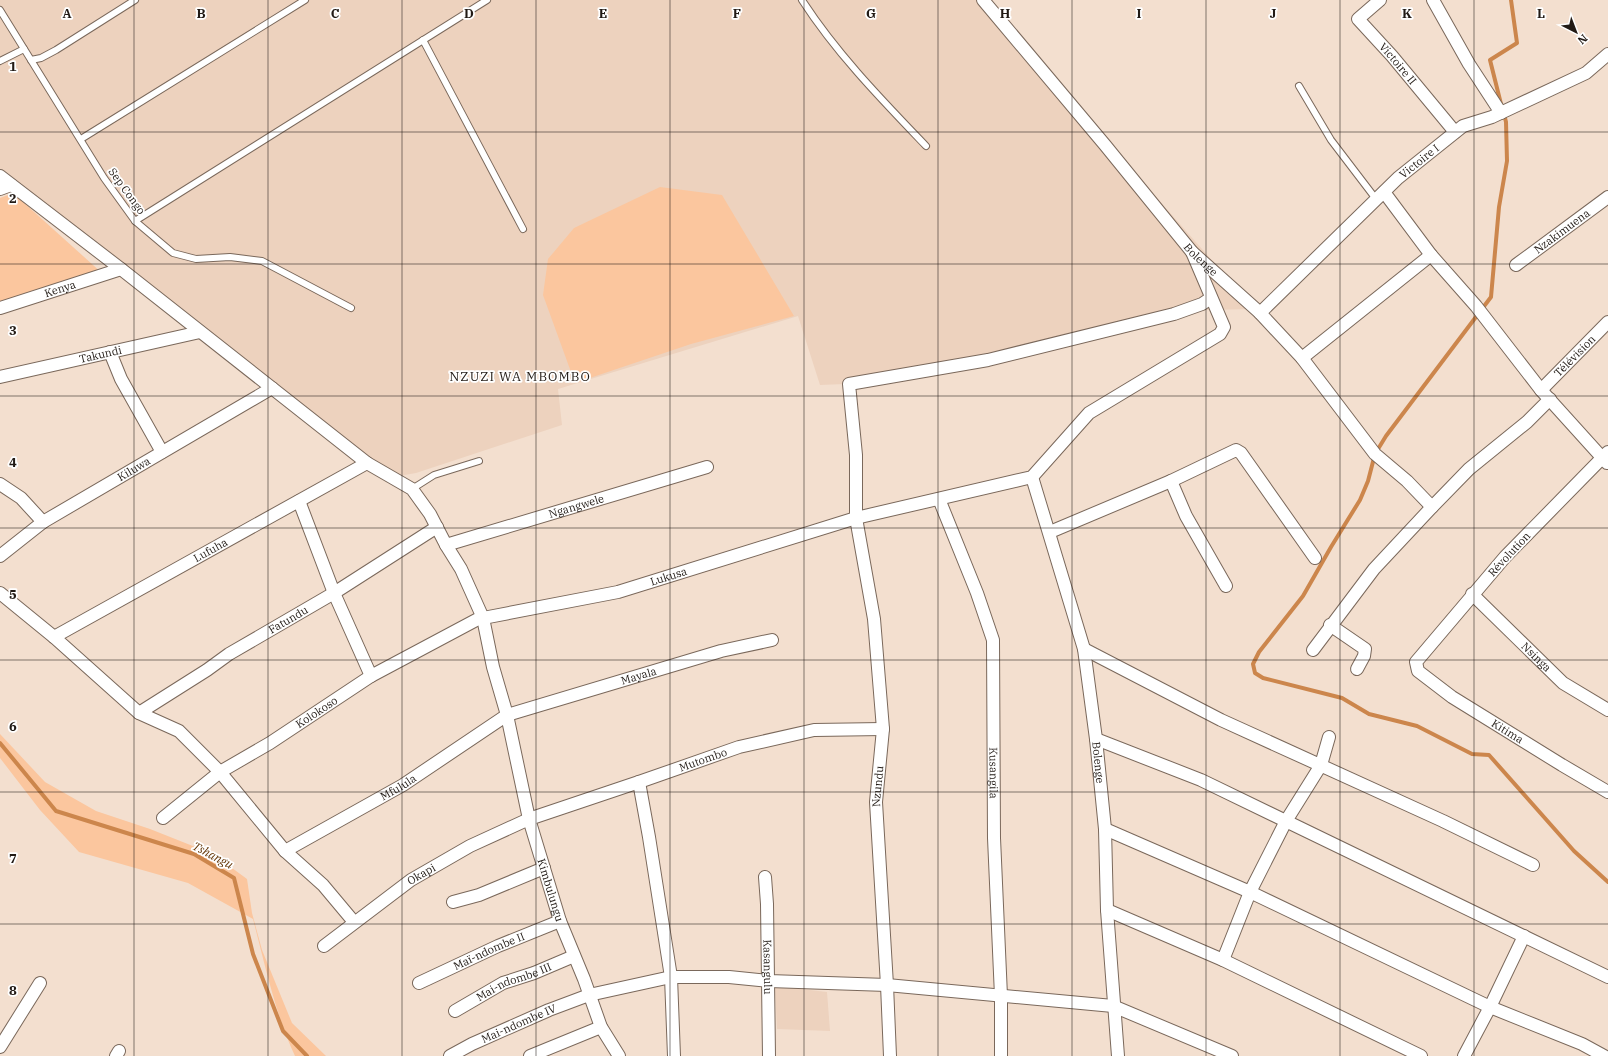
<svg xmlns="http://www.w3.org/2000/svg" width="1608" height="1056" font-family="'IBM Plex Serif',serif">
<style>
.built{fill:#edd2be}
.green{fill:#fbc69e}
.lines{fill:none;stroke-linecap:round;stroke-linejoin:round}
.stream{stroke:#cc864c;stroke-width:4}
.service-casing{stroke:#7a685b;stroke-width:8}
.minor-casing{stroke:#7a685b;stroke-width:14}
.service{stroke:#fff;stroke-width:6}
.minor{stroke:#fff;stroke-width:12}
.grid{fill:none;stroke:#211a15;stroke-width:1;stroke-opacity:0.55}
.labels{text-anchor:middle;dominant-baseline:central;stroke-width:3.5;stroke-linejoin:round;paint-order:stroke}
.street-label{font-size:11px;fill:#211a15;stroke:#fff}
.water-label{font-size:12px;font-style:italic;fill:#623404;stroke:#fff}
.quarter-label{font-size:13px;letter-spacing:1px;fill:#211a15;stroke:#fff}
.grid-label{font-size:13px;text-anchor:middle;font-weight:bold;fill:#211a15;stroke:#fff;stroke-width:3.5;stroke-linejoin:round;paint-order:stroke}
</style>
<rect width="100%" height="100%" fill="#f3dfcf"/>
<g class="built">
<path d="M0,0H982L1255,309L1206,310L845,384L820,385L798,316L558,389L562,425L416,473L393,477L0,182Z"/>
<path d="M775,986L827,992L830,1031L777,1029Z"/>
</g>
<g class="green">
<path d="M660,187L722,195L794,316L691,344L575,383L543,295L548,259L574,228Z"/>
<path d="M13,193L103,274L0,306V198Z"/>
<path d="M0,734L45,782L96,811L150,829L213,854L247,879L252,913L262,950L292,1023L326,1056H295C275,1013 265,965 253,919L188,883L79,852L40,810L0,758Z"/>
</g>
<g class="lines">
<g class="stream">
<path d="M1501,104L1490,60L1517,43L1511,0"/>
<path d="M1504,114L1506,122L1507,161L1499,207L1491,297L1386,436L1375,454L1368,481L1360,500L1331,547L1303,596L1259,652L1253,664L1255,673L1263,678L1342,698L1369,714L1417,726L1472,754L1489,755L1574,851L1608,882"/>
<path d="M0,743L56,811L194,854L234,878L253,954L283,1031L307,1056"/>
</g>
<g class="service-casing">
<g id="service">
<path d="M802,0C837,54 882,100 926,146"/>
<path d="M0,10L104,178L135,221L173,253L196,259L230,257L262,261L351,308"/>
<path d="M423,40L523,229"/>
<path d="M31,60L41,58L56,50L135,0"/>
<path d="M0,61L24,49"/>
<path d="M1299,86L1331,140L1376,199"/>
<path d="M81,139L305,0"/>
<path d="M135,221L487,0"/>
<path d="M412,489L434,475L479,461"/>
</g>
</g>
<g class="minor-casing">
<g id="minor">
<path id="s1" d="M983,0L1105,145L1192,252L1259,312L1302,358L1375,454L1407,481L1432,507"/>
<path id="s2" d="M1380,0L1358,19L1392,56L1455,132"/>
<path d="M1433,0L1469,64L1501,113"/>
<path id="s3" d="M0,176L121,269L367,463L412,489L430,514L446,545L461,569L483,618L493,667L507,715L529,819L560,921L584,979L601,1027L619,1056"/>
<path d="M0,189L11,185"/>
<path d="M1384,192L1431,255L1476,306L1541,390L1607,463"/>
<path id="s4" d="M1516,265L1608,197"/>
<path id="s5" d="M0,308L121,269"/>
<path id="s6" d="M1260,313L1398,178L1463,126L1492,117L1586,73L1608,54"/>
<path d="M110,352L121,379L162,452"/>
<path d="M1302,358L1431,255"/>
<path id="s7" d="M0,377L200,332"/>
<path id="s8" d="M1541,390L1608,322"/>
<path id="s9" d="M1608,452L1505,557L1416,662L1418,671L1452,697L1562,765L1608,792"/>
<path id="s10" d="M1032,477L1084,649L1096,739L1105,829L1107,910L1118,1056"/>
<path d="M1171,481L1186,516L1226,586"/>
<path d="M0,484L21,498L43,522"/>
<path id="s11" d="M939,499L977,593L993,640L994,838L1001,996V1056"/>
<path d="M299,501L334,593L371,676"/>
<path d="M1050,532L1171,481L1236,450L1241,453L1315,558"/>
<path id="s12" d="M446,545L707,467"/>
<path id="s13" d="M0,556L43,522L272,388"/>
<path d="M0,593L54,637L139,713L179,731L220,772L285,851L323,885L354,922"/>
<path id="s14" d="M1472,594L1563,683L1608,710"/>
<path d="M1330,625L1365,649L1364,656L1357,669"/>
<path id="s15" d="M54,637L367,463"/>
<path d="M1084,649L1221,720L1443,821L1533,865"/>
<path d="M1313,650L1374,569L1432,507L1469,469L1527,422L1550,399"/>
<path id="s16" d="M139,713L207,670L229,654L334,593L437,527"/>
<path d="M1096,739L1201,780L1608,977"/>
<path d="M639,782L649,837L671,977L674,1056"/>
<path id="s17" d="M163,818L220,772L270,743L371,676L478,619L618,592L856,518L1032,477L1089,413L1220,334L1224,327L1192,252"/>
<path d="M1105,829L1250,892L1490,1007L1582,1044L1604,1056"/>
<path id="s18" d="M285,851L403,785L507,715L721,651L772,640"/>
<path id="s19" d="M765,877L767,904L769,1056"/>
<path d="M453,902L479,895L544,868"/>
<path d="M1107,910L1223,960L1421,1056"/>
<path id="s20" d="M324,946L411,880L470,846L529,819L639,782L739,747L814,730L883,729"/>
<path d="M1223,960L1250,892L1286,821L1321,765L1329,737"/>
<path id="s21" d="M419,983L498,946L560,921"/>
<path id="s22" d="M455,1011L503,983L534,973L574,956"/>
<path d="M0,1047L40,983"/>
<path d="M116,1056L119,1051"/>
<path id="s23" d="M450,1056L472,1044L549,1010L589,995L671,977H729L769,981L887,985L1113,1006L1232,1056"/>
<path d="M530,1056L601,1027"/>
<path id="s24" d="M890,1056L887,985L876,802L883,729L874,619L856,518V455L849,384L988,360L1174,314L1202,304L1211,298"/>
<path d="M1464,1056L1490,1007L1524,936"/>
</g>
</g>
<use href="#service" class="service"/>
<use href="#minor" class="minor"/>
</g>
<path class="grid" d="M134,0V1056M268,0V1056M402,0V1056M536,0V1056M670,0V1056M804,0V1056M938,0V1056M1072,0V1056M1206,0V1056M1340,0V1056M1474,0V1056M0,132H1608M0,264H1608M0,396H1608M0,528H1608M0,660H1608M0,792H1608M0,924H1608"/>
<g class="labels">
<g class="street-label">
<text stroke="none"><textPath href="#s2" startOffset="89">Victoire II</textPath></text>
<text stroke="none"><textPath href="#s6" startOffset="220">Victoire I</textPath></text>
<text transform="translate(127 191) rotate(54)">Sep Congo</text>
<text stroke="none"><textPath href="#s4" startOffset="57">Nzakimuena</textPath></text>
<text stroke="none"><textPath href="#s1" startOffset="339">Bolenge</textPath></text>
<text stroke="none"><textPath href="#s5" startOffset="63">Kenya</textPath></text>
<text stroke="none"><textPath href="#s7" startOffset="103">Takundi</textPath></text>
<text stroke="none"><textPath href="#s8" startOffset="48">Télévision</textPath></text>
<text stroke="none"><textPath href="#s13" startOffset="160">Kiluwa</textPath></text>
<text stroke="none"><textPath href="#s12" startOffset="136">Ngangwele</textPath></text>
<text stroke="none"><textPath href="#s15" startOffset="179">Lufuha</textPath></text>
<text transform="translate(1509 554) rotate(-47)">Révolution</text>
<text stroke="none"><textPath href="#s17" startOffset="569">Lukusa</textPath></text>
<text stroke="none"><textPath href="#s16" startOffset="176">Fatundu</textPath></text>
<text stroke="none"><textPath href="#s14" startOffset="90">Nsinga</textPath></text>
<text stroke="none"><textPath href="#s18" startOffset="398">Mayala</textPath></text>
<text stroke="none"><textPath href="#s17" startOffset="187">Kolokoso</textPath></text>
<text stroke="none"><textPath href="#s9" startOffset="402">Kitima</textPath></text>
<text stroke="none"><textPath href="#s20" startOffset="426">Mutombo</textPath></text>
<text stroke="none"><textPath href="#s10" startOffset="294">Bolenge</textPath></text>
<text stroke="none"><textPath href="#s11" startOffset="284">Kusangila</textPath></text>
<text stroke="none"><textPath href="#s24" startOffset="270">Nzundu</textPath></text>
<text stroke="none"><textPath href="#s18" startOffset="130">Mfulula</textPath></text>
<text stroke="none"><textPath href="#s20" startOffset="121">Okapi</textPath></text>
<text stroke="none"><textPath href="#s3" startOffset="946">Kimbulungu</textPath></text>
<text stroke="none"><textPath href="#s21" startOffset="77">Maï-ndombe II</textPath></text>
<text stroke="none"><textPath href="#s19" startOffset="90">Kasangulu</textPath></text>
<text stroke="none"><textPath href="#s22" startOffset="66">Mai-ndombe III</textPath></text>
<text stroke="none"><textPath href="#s23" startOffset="76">Mai-ndombe IV</textPath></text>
</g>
<g class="water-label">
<text transform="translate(213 855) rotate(28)">Tshangu</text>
</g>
<g class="quarter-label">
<text x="520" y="376">NZUZI WA MBOMBO</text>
</g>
</g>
<g class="grid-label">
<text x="67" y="18">A</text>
<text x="201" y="18">B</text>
<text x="335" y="18">C</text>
<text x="469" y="18">D</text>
<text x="603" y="18">E</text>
<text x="737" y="18">F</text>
<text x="871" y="18">G</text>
<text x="1005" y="18">H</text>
<text x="1139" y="18">I</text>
<text x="1273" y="18">J</text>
<text x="1407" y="18">K</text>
<text x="1541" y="18">L</text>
<text x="13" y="71">1</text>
<text x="13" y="203">2</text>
<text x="13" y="335">3</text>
<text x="13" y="467">4</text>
<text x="13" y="599">5</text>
<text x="13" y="731">6</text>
<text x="13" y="863">7</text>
<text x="13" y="995">8</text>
</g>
<g transform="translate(1576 32) rotate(138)" stroke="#ffffff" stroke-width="3" paint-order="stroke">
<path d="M0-3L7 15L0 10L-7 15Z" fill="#211a15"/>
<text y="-6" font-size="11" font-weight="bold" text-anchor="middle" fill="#211a15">N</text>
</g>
</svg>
